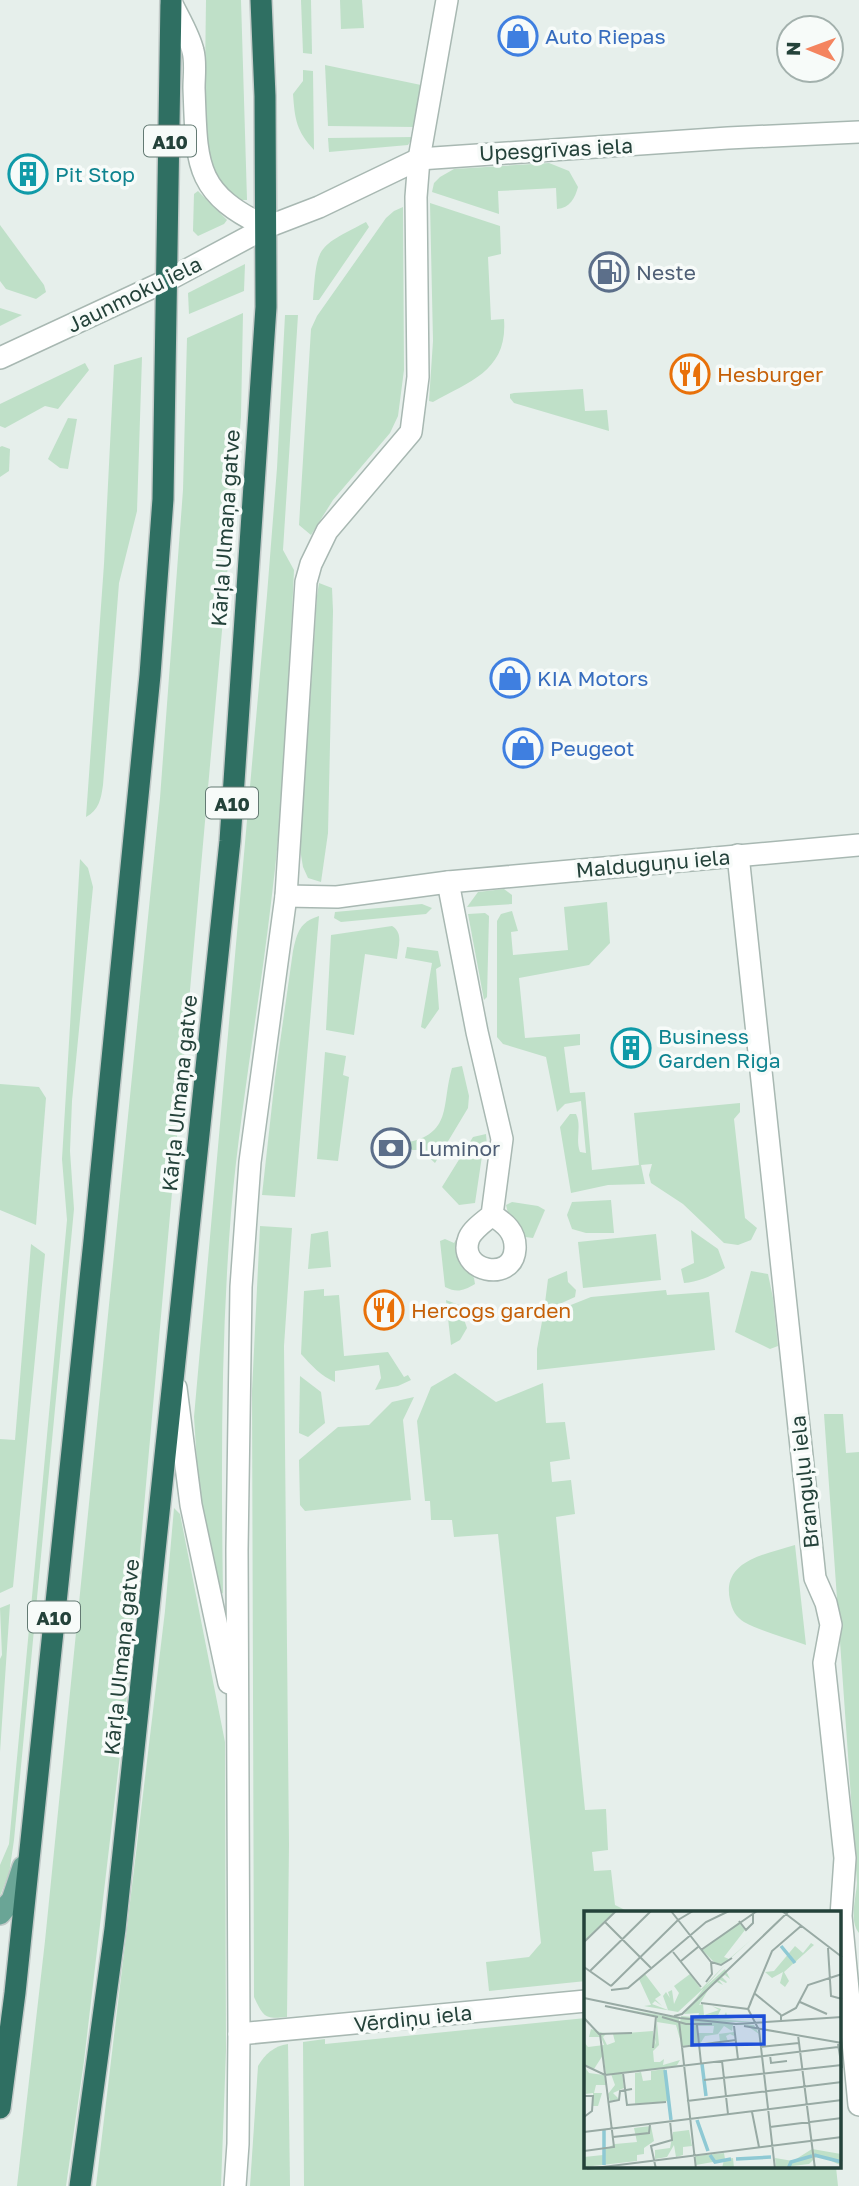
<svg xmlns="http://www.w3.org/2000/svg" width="859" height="2186" font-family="'Golos Text',sans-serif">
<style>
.green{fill:#bfe0c8}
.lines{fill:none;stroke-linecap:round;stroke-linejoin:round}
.minor-casing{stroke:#a8b8b2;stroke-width:24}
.major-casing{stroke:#c2cac8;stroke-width:24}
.highway-casing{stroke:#c2cac8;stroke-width:24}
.minor{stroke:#fff;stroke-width:21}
.major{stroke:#6aa596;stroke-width:21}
.highway{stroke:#2f6f62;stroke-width:21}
.labels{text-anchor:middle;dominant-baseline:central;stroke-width:7;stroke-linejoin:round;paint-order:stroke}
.shield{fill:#f7fbf9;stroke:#637a73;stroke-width:2}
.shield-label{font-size:19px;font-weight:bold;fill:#24423a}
.shop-label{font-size:21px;fill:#366cbe;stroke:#f7fbf9;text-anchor:start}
.street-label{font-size:21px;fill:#24423a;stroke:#f7fbf9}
.culture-label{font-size:21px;fill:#0d838f;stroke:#f7fbf9;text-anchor:start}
.service-label{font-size:21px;fill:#4e5e75;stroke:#f7fbf9;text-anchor:start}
.food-label{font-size:21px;fill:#c56008;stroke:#f7fbf9;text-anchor:start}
.inset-river{fill:none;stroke:#8ec9d4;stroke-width:3.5}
.inset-road{fill:none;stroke:#98aaa4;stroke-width:2}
.view{fill:#1d4ed8;fill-opacity:0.15;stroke:#1d4ed8;stroke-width:3.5}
.inset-edge{fill:none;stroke:#24423a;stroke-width:3.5}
</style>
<rect width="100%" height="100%" fill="#e6efeb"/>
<g class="green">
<path d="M206,0H241L247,200H239L229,195L214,175L204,151Z"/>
<path d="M301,0H311L312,54L303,53Z"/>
<path d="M340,0H362L364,28L341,29Z"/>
<path d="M325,65L421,85L415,127L328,126Z"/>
<path d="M303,70L313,71L314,150C296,130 295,120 293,94L303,81Z"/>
<path d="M413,137L408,145L329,152L328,138Z"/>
<path d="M549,163L569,171L578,187C575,198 570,208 557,209L556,188L498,191L499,214L432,192L434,183L440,177L454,169Z"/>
<path d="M198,191L227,220L224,224L198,236L193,231L194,194Z"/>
<path d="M430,203L500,226L501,254L488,257L491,320L504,319C508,370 471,381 433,402L429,401L433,341Z"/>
<path d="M403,207L404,370L398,416L390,433L333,500L311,535L299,525L311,329L317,316L386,218L394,211Z"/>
<path d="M366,222L369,227L319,300H313C317,244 317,248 366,222Z"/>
<path d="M0,225L44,285L46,292L36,299L6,289L0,281Z"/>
<path d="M245,264L244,291L189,314L188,293Z"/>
<path d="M0,308L22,315L0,326Z"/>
<path d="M243,313L241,417L128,1687L84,2061L66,2186H17L45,1941L160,798L183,490L187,338Z"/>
<path d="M285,315H298L283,550L294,570C289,681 285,793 271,903C259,1006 240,1109 231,1213C221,1339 221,1466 223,1593L220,1595L200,1511L194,1417L267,595L277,468Z"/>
<path d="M142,357L137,511L119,583L103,785C101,799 99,810 86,817L104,564L114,365Z"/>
<path d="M85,363L89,370L58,409L45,406L5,428L0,426V404Z"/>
<path d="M583,389L585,411L607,410L609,431L514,403L510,398V394L514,393Z"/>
<path d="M68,418L77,419L68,469L60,468L48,459Z"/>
<path d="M2,446L10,449L9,471L0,477V447Z"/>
<path d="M319,583L332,588L333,611L328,833L321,882L308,878L303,867L300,849L317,596Z"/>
<path d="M80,859L88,868L93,887L72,1101L70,1151L74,1209L14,1840L9,1874L0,1896V1865L9,1844L67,1220L62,1159Z"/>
<path d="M504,889L512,895V904L467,907L478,892Z"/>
<path d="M607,902L610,943L589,965L519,978L525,1038L580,1034V1045L564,1047L570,1093L585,1092L592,1170L639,1165L634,1113L740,1103V1112L734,1119L745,1218L757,1228L751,1240L738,1245L724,1243L683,1204L651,1183L649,1175L652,1164L641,1165L645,1184L608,1185L571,1193L560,1127L570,1114H576C582,1126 575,1139 580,1152L586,1153L581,1101L565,1104L557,1112L546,1057L503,1044L497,1037V921L501,914L512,911L518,931L511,932L513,955L568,950L564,907Z"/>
<path d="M422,904L432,908L426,914L341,922L334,918L335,912Z"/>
<path d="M485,913L489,916L487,997L484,1000L468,914Z"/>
<path d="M319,916L295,1197L262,1195L275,1078L293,951C297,932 300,922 319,916Z"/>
<path d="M392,926C404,933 398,947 397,959L365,954L354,1035L326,1030L331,935Z"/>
<path d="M407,947L438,951L441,966L436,969L439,1009L425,1029L421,1027L432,963L405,958Z"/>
<path d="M325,1052L346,1056L343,1075L349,1077L338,1161L317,1159Z"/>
<path d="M462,1066L469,1096L468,1108L435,1163L421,1150H412L405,1143C453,1134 441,1106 452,1068Z"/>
<path d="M0,1084L39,1087L46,1098L36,1225L0,1210Z"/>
<path d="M486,1134L487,1146L482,1156L475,1203L459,1205L442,1187L473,1137Z"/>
<path d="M611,1200L614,1233H586L572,1229L567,1215L572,1202Z"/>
<path d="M512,1202L538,1206L545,1210L533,1238L525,1237L508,1213L506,1205Z"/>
<path d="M467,1221L470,1222L461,1234L458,1258L474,1278L475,1284C463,1291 457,1293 445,1287L440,1241L445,1239L454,1243Z"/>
<path d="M260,1226L292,1228L284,1346L289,1845L287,2017C265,2019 264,2018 254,1997L252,1391Z"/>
<path d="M691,1230L718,1249L725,1268C712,1276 698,1282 684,1283L681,1269L694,1263Z"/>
<path d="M328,1231L331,1267L308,1269L311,1234Z"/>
<path d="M656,1234L661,1280L583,1288L578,1242Z"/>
<path d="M31,1244L45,1254L13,1587L0,1593V1439L15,1440Z"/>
<path d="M567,1271L568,1282L576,1290L575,1297L544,1311L548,1279Z"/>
<path d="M751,1271L768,1274L773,1298L778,1346L770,1349L735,1332Z"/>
<path d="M324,1289V1296L339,1295L344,1356L388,1352L404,1377L408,1375L411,1380L398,1386L375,1390L381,1378L379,1365L335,1371V1382C321,1376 311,1365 301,1354L304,1291Z"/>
<path d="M666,1290L667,1295L709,1292L715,1350L537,1370V1349L543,1316L591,1297Z"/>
<path d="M446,1300L459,1305L467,1328L460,1340L451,1345Z"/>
<path d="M455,1373L496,1402L543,1383L546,1423L565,1422L570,1459L550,1462L552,1482L571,1480L575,1514L556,1517L585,1810L606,1809L608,1850L592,1852L594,1871L611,1870L615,1905L631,1913H586V1981L489,1991L486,1962L529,1957L541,1943L498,1534L454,1537L452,1520H431L430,1501H425L417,1421L431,1387Z"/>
<path d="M300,1376L321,1392L325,1423L308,1437L299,1433Z"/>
<path d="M414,1397L403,1420L411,1500L305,1511L300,1505L299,1460L338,1427L369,1425L392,1402Z"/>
<path d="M824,1414H843L846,1453L859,1452V1933C849,1921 856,1898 857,1883Z"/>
<path d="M174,1508L180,1514L225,1742L226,2051L221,2186H96L165,1611Z"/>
<path d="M795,1545L806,1645C786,1638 763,1632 744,1622C736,1617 732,1610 730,1600C721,1560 767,1554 795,1545Z"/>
<path d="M10,1604L0,1752V1659L2,1655L0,1608Z"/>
<path d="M586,2018V2167H836L838,2186H304L303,2042L325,2039V2044Z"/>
<path d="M288,2044L290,2186H250L258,2066C265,2054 274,2046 288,2044Z"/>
</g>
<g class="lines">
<g class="minor-casing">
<g id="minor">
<path d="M171,2C178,17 189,34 193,51C196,62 194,76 194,88C197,163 193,193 267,227"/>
<path d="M0,358L168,280L267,227L319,207L419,159L728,138L859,132"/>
<path d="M738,855L815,1578L826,1603L831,1625L824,1663L845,1858L841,1916L859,2105"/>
<path d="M448,882L477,1032L502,1139L492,1215C505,1223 516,1232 515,1249C513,1284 456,1271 469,1238C473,1229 485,1221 492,1215"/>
<path d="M286,896L337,897L448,882L859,845"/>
<path d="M176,1388L191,1505L229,1683"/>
<path d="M239,2034L586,2001"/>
<path d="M235,2186L238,2144L239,2034L237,1550L241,1287L250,1162L286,896L306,582L311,564L327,531L411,432L418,377L416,197L419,159L447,0"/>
</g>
</g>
<g class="major-casing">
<path id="major" d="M0,1914L12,1900L23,1867"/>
</g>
<g class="highway-casing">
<g id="highway">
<path d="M0,2108L15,1993L94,1241L150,675L163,499L171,0"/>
<path d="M80,2186L115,1929L230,841L266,307L265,96L261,0"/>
</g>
</g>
<use href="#minor" class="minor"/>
<use href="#major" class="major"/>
<use href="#highway" class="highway"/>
</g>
<defs>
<g id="shop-ring" transform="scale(2.0125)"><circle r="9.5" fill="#f7fbf9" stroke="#3f7fe0" stroke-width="1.5"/><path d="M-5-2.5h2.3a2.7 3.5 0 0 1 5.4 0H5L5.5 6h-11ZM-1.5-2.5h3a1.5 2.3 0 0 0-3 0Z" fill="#3f7fe0"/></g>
<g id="building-ring" transform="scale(2.0125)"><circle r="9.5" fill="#f7fbf9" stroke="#0f9aa8" stroke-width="1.5"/><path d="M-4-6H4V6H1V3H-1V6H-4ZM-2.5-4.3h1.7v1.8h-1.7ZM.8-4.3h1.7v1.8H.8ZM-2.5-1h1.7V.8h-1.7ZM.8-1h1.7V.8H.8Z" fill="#0f9aa8"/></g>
<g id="fuel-ring" transform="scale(2.0125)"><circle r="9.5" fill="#f7fbf9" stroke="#5c6f8a" stroke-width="1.5"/><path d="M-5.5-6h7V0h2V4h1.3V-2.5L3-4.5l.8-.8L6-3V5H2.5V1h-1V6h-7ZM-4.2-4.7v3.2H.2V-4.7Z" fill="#5c6f8a"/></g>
<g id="restaurant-ring" transform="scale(2.0125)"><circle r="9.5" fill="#f7fbf9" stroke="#e8710a" stroke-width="1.5"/><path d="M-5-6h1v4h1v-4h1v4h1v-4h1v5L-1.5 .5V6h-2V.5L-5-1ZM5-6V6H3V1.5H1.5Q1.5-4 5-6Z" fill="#e8710a"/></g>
<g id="bank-ring" transform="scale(2.0125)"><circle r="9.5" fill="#f7fbf9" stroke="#5c6f8a" stroke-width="1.5"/><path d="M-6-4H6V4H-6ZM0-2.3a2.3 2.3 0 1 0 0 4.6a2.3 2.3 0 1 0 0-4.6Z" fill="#5c6f8a"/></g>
</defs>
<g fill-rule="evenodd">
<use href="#shop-ring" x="518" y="36"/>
<use href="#building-ring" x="28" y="174"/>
<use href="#fuel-ring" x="609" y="272"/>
<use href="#restaurant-ring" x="690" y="374"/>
<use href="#shop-ring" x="510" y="678"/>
<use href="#shop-ring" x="523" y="748"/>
<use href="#building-ring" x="631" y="1048"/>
<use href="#bank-ring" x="391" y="1148"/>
<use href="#restaurant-ring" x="384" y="1310"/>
</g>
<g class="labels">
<g class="shield">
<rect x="144" y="125.5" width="52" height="31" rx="5"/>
<rect x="206" y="787.5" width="52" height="31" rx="5"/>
<rect x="28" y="1601.5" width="52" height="31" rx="5"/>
</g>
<g class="shield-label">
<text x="170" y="141">A10</text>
<text x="232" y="803">A10</text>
<text x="54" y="1617">A10</text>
</g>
<g class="shop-label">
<text x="545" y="36">Auto Riepas</text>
<text x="537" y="678">KIA Motors</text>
<text x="550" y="748">Peugeot</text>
</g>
<g class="street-label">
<text transform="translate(556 149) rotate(-3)">Upesgrīvas iela</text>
<text transform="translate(134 294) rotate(-26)">Jaunmoku iela</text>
<text transform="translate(225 528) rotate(-86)">Kārļa Ulmaņa gatve</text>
<text transform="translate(653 863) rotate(-5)">Malduguņu iela</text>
<text transform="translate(179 1093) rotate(-84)">Kārļa Ulmaņa gatve</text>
<text transform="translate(804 1482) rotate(-96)">Branguļu iela</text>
<text transform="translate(121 1657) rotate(-84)">Kārļa Ulmaņa gatve</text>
<text transform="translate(413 2018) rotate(-6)">Vērdiņu iela</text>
</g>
<g class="culture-label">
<text x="55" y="174">Pit Stop</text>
<text x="658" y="1036">Business<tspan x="658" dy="24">Garden Riga</tspan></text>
</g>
<g class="service-label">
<text x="636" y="272">Neste</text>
<text x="418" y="1148">Luminor</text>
</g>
<g class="food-label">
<text x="717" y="374">Hesburger</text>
<text x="411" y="1310">Hercogs garden</text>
</g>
</g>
<g transform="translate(584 1911)">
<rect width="257" height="257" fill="#e6efeb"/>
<path d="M0,0H31L0,30ZM155,11L161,19L140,46L145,48L168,28L148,46L139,53L131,52L118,39ZM227,32L230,34L200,61L205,70L201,76L196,72L199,61L188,67L181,61L190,60L211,35L219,42ZM141,54L121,76L141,58L146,68L141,64L138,66L143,71L142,72L134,68L139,74L133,71L126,76L115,94L119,93L120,104L135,99L128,95L137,98L133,106L139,107L142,101L144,107L151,108H140L114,106L115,102L100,103L120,77L94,101L60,95L67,94L55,68L61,63L77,84L71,88L78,95L71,90L68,93L84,99L79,85L82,81L86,87L84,81L88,79L90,93L95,82L90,75L106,63L117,78ZM27,96L95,107V119L97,105L170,111H130L170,114L175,123L162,114H149L148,120L140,115L134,123L150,121V125L146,123L142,125L144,130L136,131L135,123L121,125L116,133L114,122H129L130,115H113L114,133L98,135L92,114L73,111L75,134L69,140L70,151H76L80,148L89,146L80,148L79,154L96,149L93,154H98L38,162L40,177L29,182L35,188L26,190L24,183L31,174L27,163H22L19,144L10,158L0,154V131L4,136L20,134L17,126H5L7,118L22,123L19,126L23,134L31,131L29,123L69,120V127L72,134L71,128L73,106ZM0,155L5,162L20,164L22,174H12L10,182H18L14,195H9V182L2,183ZM81,158L85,190L51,193V162L57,161L59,170L67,169V160ZM67,215L70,230L60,237V243L53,244V250L0,256V246L19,244V239L31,233L53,231L50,217ZM89,221L105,219L108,235L99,236V244L92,246L90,234L83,246L71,248V239L86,237ZM228,238L257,243L256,254L234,244L225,253L192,257L191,247L209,250ZM140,242L141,248L149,247L150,257H138L140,249L112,254L111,245Z" fill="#bfe0c8"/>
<path class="inset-river" d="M197,35L211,52M118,153L122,185M81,159L87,209M113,209L124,240M20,219V254M126,244L131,251L147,248M230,244L258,251M152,248L187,246M204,258L207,251L228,245"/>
<path class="inset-road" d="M87,0L127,51L137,54L148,47M198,0L258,46M155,10L162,19L169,12V3M21,11L67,57M0,31L32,0M244,37L247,85L258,88M117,39L173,0M89,41L117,76M97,50L114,36M0,56L27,75M6,60L67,0M122,71L128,63L127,51M27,75L94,9L109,0M27,79L44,77L122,11L145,0M170,82L197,104M0,87L96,107L152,113L258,106M167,91L164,98L175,119L191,258M216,91L243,103M117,92L164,98M166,93L188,40L217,15M21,95L74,106M90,105L98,103L205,0M78,106L102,113H128M0,107L15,123L48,122M197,109V105L212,97L224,74L258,63M95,110L112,258M113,114L117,152M150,115L154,148M160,115L258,132M214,124L231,258M254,133L258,157M97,136L152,129M176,136L215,132M69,137L72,105M186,144L187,152L203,150M138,150L144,203M0,154L21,164L254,136M39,162L43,194L82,191M120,169L258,154M0,185H9L8,200L0,206V227M103,190L258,171M25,191L35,189L36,180L48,178M168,201L175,236M186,216L258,207M0,221L258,189M29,226L65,222L66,213M0,240L30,236L16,123M3,258L258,226M72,258L67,235L88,229L86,210"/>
<path class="view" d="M180,105V133L108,134V106Z"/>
<rect width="257" height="257" class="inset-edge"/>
</g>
<g transform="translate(810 49) rotate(271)"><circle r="33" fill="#f7fbf9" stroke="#a3b1ad" stroke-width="2"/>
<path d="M0-5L12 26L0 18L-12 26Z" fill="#f4845f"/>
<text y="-10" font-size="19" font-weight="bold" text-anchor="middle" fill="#24423a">N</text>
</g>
</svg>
